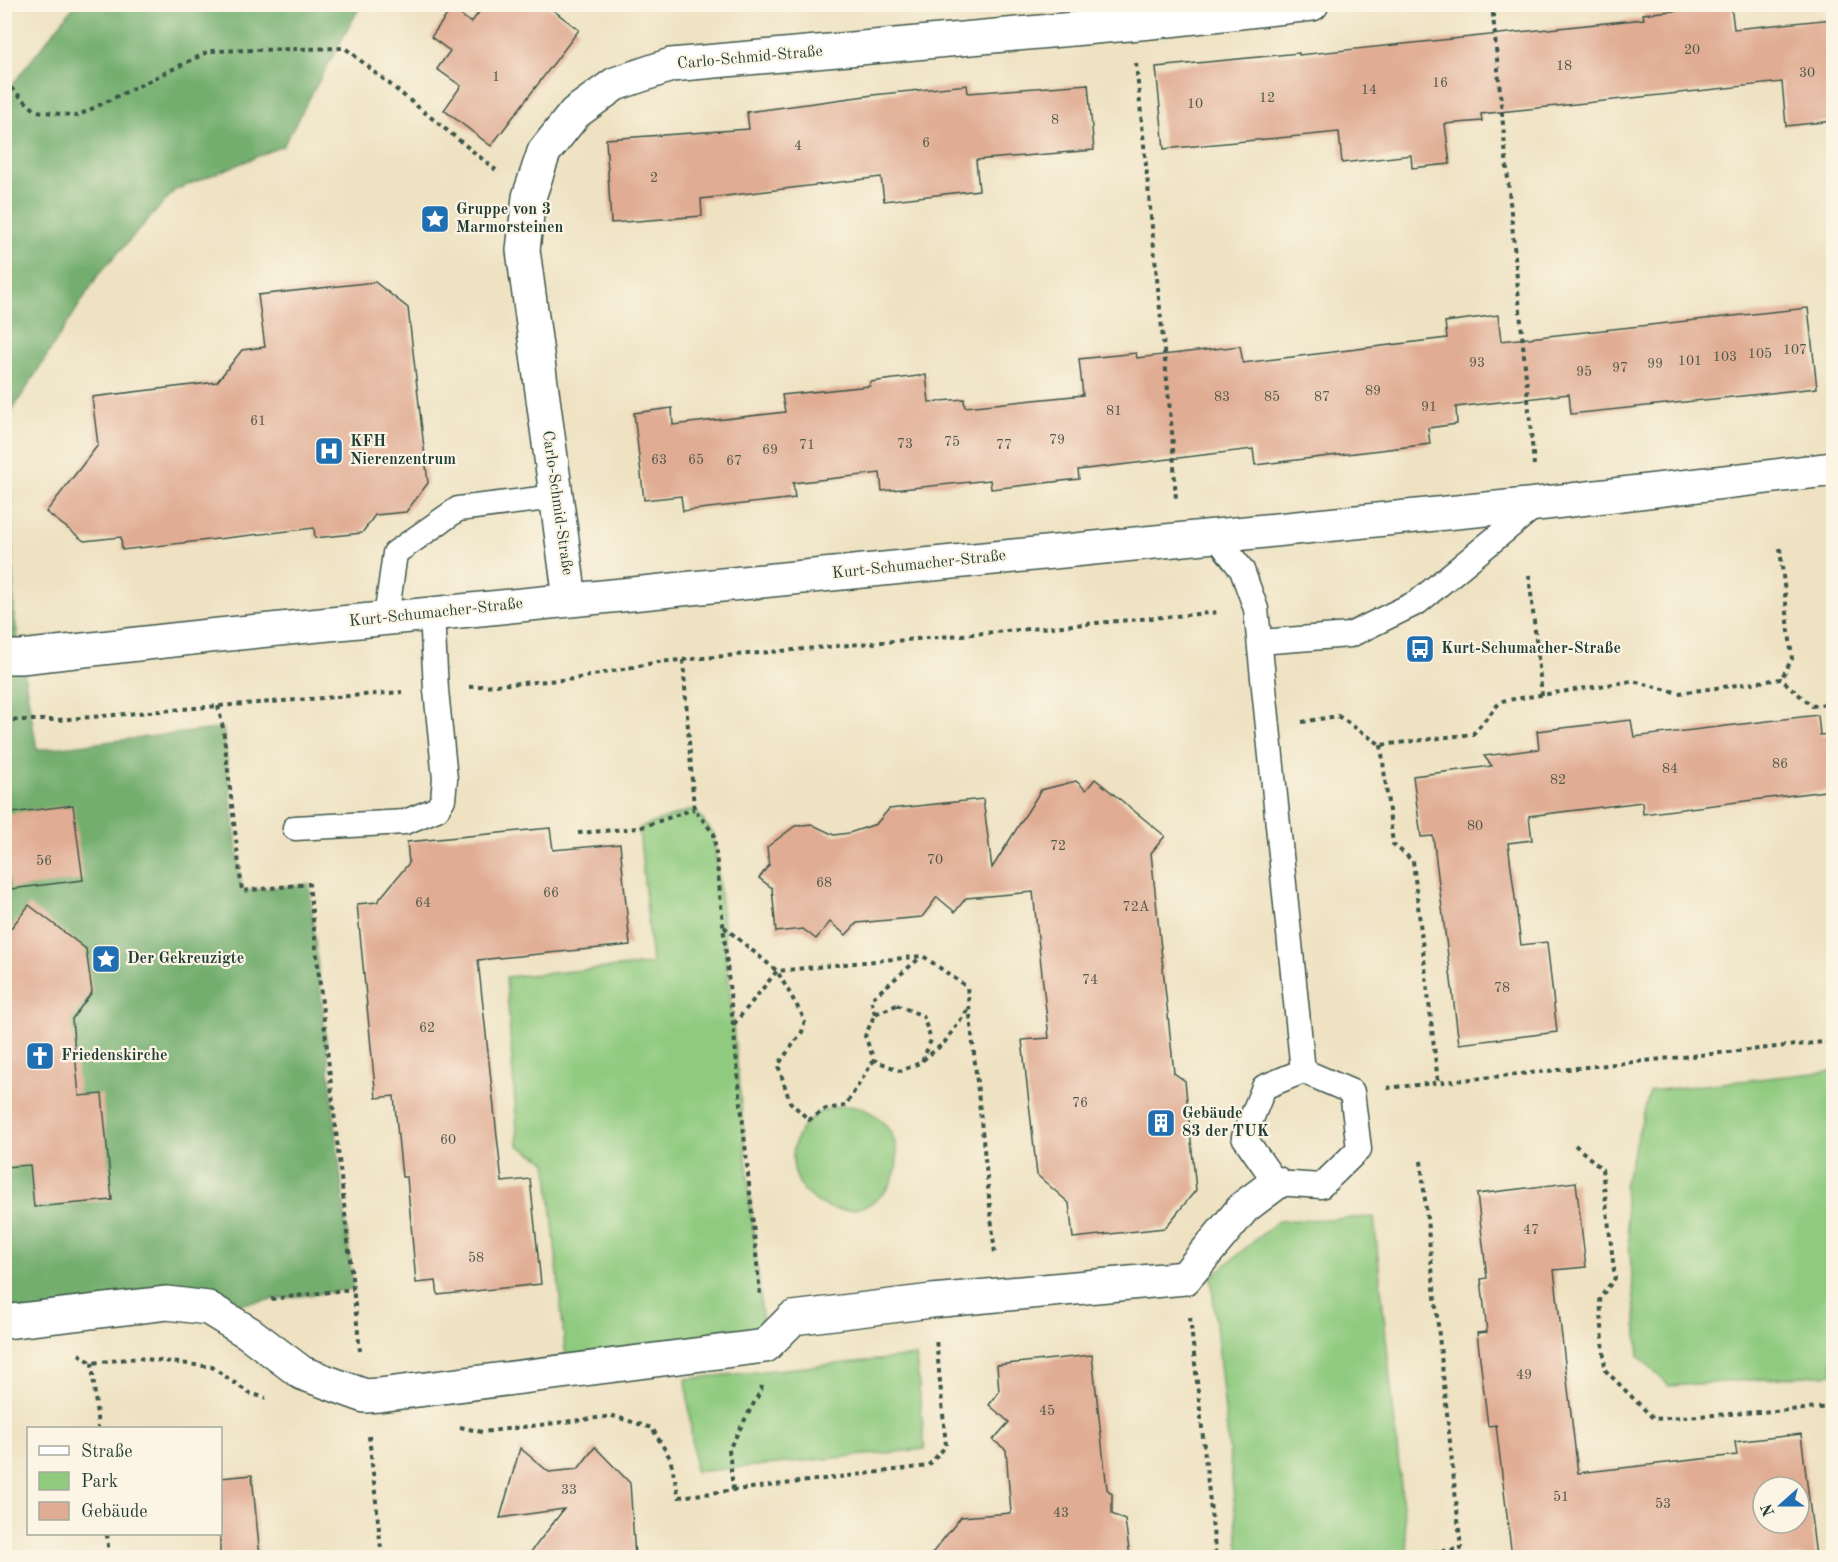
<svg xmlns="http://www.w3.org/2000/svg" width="1838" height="1562" font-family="'Old Standard TT',serif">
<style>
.green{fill:#8fca7f;stroke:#57845a;stroke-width:1.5}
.forest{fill:#73ae6e;stroke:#497651;stroke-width:1.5}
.building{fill:#e0ac93;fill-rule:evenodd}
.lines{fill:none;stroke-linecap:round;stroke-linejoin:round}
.lane-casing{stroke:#3e5649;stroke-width:27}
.street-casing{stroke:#3e5649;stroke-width:36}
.path{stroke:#3e5649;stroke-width:4;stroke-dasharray:4.5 4.5;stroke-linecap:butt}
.lane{stroke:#fff;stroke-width:24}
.street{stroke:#fff;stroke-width:33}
.labels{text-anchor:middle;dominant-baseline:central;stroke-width:4.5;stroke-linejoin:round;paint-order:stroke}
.number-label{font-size:14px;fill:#4f594c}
.street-label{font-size:16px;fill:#1f3d34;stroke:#fcf5e5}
.poi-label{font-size:16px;font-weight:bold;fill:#1f3d34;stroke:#fcf5e5;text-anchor:start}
</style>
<rect width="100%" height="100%" fill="#fcf5e5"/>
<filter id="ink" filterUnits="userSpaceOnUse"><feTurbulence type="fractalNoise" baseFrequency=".0167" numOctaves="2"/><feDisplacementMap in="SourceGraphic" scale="12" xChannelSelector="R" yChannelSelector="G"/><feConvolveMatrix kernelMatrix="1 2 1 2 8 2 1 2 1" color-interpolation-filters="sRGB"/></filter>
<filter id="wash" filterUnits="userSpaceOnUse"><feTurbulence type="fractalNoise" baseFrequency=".008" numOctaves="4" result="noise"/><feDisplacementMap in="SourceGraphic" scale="24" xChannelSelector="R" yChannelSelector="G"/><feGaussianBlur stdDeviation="1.35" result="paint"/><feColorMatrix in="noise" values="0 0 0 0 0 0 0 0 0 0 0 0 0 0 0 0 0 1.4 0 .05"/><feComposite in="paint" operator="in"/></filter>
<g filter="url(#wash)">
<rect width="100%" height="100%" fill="#eee2c2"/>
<g class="green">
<path d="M694,809L714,834L765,1346L567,1370L547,1162L518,1145L506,977L652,964L639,828Z"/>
<path d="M1832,1071L1833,1374L1669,1386L1639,1356L1624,1186L1650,1091Z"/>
<circle cx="845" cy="1158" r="52"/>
<path d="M1374,1217L1408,1557H1240L1211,1277L1278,1221Z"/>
<path d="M916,1356L925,1449L695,1472L686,1379Z"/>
</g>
<path class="forest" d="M75,5H361L283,146L175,190L98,275L8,417L14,614L37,750L223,728L242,891L309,884L353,1289L208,1308L5,1322L4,95Z"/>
<g id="blocks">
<g class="building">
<path d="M485,4H545L579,30L491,146L444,110L461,86L437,69L450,51L431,37L452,8L471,23Z"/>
<path d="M1731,5L1734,29L1833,19V121L1786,126L1782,82L1481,114L1482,121L1445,124L1450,164L1412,168L1411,155L1342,163L1339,132L1164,149L1156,67L1299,53V55L1644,19L1643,14Z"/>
<path d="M1088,84L1094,150L976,160L979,190L884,201L881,177L701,199L702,216L611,223L606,139L749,129L747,112L873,95L967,85L968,93Z"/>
<path d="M375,282L408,308L428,483L406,512L375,515L362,533L315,538L314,528L122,550L121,537L84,541L46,512L98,445L92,397L217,382L242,350L265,347L258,295Z"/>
<path d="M1808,308L1817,388L1571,414L1569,394L1456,407L1457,424L1428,428L1430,444L1255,465L1253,449L1078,470L1079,479L991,489L990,480L882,491L880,473L793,483L795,498L683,511L681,496L644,500L634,413L672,408L673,425L785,412L782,395L870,386V382L926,375L929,402L964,399L965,407L1083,395L1079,359L1136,353L1137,358L1240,346L1243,363L1447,338L1445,322L1498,315L1501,341Z"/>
<path d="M1818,715L1820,735L1833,734V790L1643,814L1642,802L1529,816L1532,840L1508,843L1521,945L1547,942L1557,1032L1459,1044L1433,836L1421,837L1413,776L1492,766L1484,756L1539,749L1537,731L1631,720L1634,737Z"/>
<path d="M1095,779L1165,836L1151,853L1174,1073L1185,1081L1196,1190L1165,1228L1073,1238L1069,1203L1037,1175L1022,1040L1049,1038L1033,892L966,898L955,912L937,897L922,917L857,923L846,935L830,922L816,939L803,929L776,932L772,888L759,878L769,865L767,847L795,826L811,824L834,835L849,833L876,824L889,809L983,799L992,868L1041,790L1076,781L1086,790Z"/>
<path d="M73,805L83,880L11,889L4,841V814Z"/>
<path d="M550,828L553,850L620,844L630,945L478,960L502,1182L530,1179L541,1284L438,1295L436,1281L416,1283L407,1177H402L394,1096L376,1098L357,904L377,902L409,863L407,842Z"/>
<path d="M29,905L86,949L92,992L72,1019L79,1096L102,1094L112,1200L34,1207L30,1165L4,1167V937Z"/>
<path d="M1576,1182L1586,1267L1554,1270L1578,1473L1737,1455L1735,1442L1801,1434L1816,1557H1512L1496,1425L1488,1426L1477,1333L1487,1332L1481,1279L1487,1278L1477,1194ZM1763,1487H1799V1523H1763Z"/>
<path d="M1092,1355L1107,1489L1112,1494V1514L1125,1520L1130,1557H929L961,1517L1011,1513L1006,1450L993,1440L1009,1422L989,1405L999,1392L997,1365Z"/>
<path d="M595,1447L630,1483L635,1557H527L564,1509L500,1518L520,1448L549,1472L578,1469Z"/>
<path d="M252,1475L260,1557H220V1478Z"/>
</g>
</g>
</g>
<g filter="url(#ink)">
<use href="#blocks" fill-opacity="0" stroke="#3e5649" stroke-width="1.5"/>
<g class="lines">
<g class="lane-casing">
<g id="lane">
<path d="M1216,536L1242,570L1256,609L1303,1071"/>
<path d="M386,618L395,553L458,509L556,497"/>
<path d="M1260,642L1350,635L1418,602L1537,504"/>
<path d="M295,828L405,822L437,809L443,799L445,779L436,690L432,613"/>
<path d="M1303,1071L1352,1092L1359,1149L1321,1186L1276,1183L1244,1137L1264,1087Z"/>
</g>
</g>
<g class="street-casing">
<g id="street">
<path d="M570,599L523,250L529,197L544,152L575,113L615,84L671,65L1151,22L1312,4"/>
<path d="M4,657H21L209,636L1537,504L1834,469"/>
<path d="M4,1322L167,1303L208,1308L249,1333L302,1373L365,1396L379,1395L765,1346L793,1318L932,1301L1185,1278L1244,1207L1276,1183"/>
</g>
</g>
<g class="path">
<path d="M1492,4L1534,465"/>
<path d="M1136,63L1172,432L1176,500"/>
<path d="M4,82L36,111L77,116L210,51L345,48L496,170"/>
<path d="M1780,548L1792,659L1781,679"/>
<path d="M1529,575L1542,695"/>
<path d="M683,660L694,809L714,834L760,1294"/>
<path d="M469,687L574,679L658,662L1220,612"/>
<path d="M218,706L223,728L242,891L309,884L360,1351"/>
<path d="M4,720H57L218,706L402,692"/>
<path d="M1302,722L1338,716L1381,745L1473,734L1501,701L1633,681L1679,693L1781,679L1812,706L1834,703"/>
<path d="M1381,745L1393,844L1413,861L1438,1082"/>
<path d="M578,833L639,828L694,809"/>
<path d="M724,927L777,971L805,1020L802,1032L778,1065L790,1102L809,1120L826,1109L845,1106L874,1060"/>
<path d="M897,1005L923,1016L931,1040L922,1062L901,1071L874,1060L865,1036L875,1014Z"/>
<path d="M875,1014L871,999L921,957"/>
<path d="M734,1024L777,971L923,956L967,987L995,1254"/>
<path d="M923,1060L944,1043L969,1008"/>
<path d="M1387,1088L1834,1041"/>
<path d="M1575,1145L1602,1169L1615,1278L1600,1298L1605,1370L1654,1419L1834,1407"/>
<path d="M1421,1161L1461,1549L1429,1552L1430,1558"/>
<path d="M271,1299L353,1289"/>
<path d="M1190,1317L1216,1558"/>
<path d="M79,1354L92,1363L138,1358L212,1367L249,1393L266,1398"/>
<path d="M92,1363L98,1428"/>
<path d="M460,1427L482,1432L613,1416L652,1428L670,1458L679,1497L928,1466L946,1446L936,1339"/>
<path d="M369,1436L382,1558"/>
<path d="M733,1490L729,1449L761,1390L762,1385"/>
<path d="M107,1534L109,1558"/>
</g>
<use href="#lane" class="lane"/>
<use href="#street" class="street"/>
</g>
</g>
<defs>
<g id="sight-square" transform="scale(1.5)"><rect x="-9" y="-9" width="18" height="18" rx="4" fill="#1f6fb2" stroke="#fcf5e5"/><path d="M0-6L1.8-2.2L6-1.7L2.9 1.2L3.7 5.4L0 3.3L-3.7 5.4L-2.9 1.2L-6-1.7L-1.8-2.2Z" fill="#fff"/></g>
<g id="hospital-square" transform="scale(1.5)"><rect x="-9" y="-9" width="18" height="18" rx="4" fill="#1f6fb2" stroke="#fcf5e5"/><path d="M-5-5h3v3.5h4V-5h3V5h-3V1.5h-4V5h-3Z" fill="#fff"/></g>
<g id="bus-square" transform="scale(1.5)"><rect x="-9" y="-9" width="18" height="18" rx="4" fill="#1f6fb2" stroke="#fcf5e5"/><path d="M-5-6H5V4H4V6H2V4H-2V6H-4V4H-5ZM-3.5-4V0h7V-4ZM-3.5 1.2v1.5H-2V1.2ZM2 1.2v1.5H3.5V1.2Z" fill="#fff"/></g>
<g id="church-square" transform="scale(1.5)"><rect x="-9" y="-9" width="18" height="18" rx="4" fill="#1f6fb2" stroke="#fcf5e5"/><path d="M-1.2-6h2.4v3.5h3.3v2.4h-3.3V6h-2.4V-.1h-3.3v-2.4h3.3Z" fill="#fff"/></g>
<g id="building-square" transform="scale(1.5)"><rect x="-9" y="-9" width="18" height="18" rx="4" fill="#1f6fb2" stroke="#fcf5e5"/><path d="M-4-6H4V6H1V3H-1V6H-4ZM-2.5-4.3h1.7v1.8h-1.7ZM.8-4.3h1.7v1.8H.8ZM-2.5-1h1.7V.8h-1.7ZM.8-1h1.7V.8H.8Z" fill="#fff"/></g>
</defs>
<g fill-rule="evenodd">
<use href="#sight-square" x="435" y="219"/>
<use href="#hospital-square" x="329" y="451"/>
<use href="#bus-square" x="1420" y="649"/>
<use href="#sight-square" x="106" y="959"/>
<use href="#church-square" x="40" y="1056"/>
<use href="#building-square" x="1161" y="1123"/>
</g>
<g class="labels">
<g class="number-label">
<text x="1692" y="50">20</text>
<text x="1564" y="66">18</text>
<text x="1807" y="73">30</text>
<text x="496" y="77">1</text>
<text x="1440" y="83">16</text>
<text x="1369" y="90">14</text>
<text x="1267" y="98">12</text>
<text x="1195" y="104">10</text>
<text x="1055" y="120">8</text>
<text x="926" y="143">6</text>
<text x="798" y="146">4</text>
<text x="654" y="178">2</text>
<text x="1795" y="350">107</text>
<text x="1760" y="354">105</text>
<text x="1725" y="357">103</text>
<text x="1690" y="361">101</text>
<text x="1477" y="363">93</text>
<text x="1655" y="364">99</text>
<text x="1620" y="368">97</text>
<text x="1584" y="372">95</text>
<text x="1373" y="391">89</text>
<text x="1222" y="397">83</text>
<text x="1272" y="397">85</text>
<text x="1322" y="397">87</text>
<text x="1429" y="407">91</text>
<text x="1114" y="411">81</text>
<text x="258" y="421">61</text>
<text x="1057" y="440">79</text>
<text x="952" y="442">75</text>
<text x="905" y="444">73</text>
<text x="807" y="445">71</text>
<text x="1004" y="445">77</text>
<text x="770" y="450">69</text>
<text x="659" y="460">63</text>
<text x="696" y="460">65</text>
<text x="734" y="461">67</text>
<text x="1780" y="764">86</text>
<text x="1670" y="769">84</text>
<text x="1558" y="780">82</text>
<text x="1475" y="826">80</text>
<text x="1058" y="846">72</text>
<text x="935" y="860">70</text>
<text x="44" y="861">56</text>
<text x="824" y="883">68</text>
<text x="551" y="893">66</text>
<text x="423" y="903">64</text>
<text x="1136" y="907">72A</text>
<text x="1090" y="980">74</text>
<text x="1502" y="988">78</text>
<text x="427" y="1028">62</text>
<text x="1080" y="1103">76</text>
<text x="448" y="1140">60</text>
<text x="1531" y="1230">47</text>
<text x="476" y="1258">58</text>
<text x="1524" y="1375">49</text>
<text x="1047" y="1411">45</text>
<text x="569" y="1490">33</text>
<text x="1561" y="1497">51</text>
<text x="1663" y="1504">53</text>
<text x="1061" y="1513">43</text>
</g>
<g class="street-label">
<text transform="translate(750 58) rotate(-5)">Carlo-Schmid-Straße</text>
<text transform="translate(557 503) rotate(82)">Carlo-Schmid-Straße</text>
<text transform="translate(919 565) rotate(-6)">Kurt-Schumacher-Straße</text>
<text transform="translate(436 613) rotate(-6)">Kurt-Schumacher-Straße</text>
</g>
<g class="poi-label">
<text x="456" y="210">Gruppe von 3<tspan x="456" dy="18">Marmorsteinen</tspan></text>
<text x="350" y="442">KFH<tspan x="350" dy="18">Nierenzentrum</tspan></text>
<text x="1441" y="649">Kurt-Schumacher-Straße</text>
<text x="127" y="959">Der Gekreuzigte</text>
<text x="61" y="1056">Friedenskirche</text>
<text x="1182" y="1114">Gebäude<tspan x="1182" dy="18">83 der TUK</tspan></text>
</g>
</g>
<rect width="1838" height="1562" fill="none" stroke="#fcf5e5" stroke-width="24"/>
<rect x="27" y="1427" width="195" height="108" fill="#fcf5e5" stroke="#a4ab9e" stroke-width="1.5"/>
<rect x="39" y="1446" width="30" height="9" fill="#ffffff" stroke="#a4ab9e" stroke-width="1.5"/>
<text x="81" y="1457" font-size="18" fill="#1f3d34">Straße</text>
<rect x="39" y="1472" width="30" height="18" fill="#8fca7f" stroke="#a4ab9e" stroke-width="1.5"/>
<text x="81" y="1487" font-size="18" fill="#1f3d34">Park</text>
<rect x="39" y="1502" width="30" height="18" fill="#e0ac93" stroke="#a4ab9e" stroke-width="1.5"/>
<text x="81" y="1517" font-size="18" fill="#1f3d34">Gebäude</text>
<g transform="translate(1781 1505) rotate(249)"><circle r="28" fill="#fcf5e5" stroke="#a4ab9e" stroke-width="1.5"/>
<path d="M0-4.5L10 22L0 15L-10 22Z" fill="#1f6fb2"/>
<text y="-9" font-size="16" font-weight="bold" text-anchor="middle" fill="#1f3d34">N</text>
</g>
</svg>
